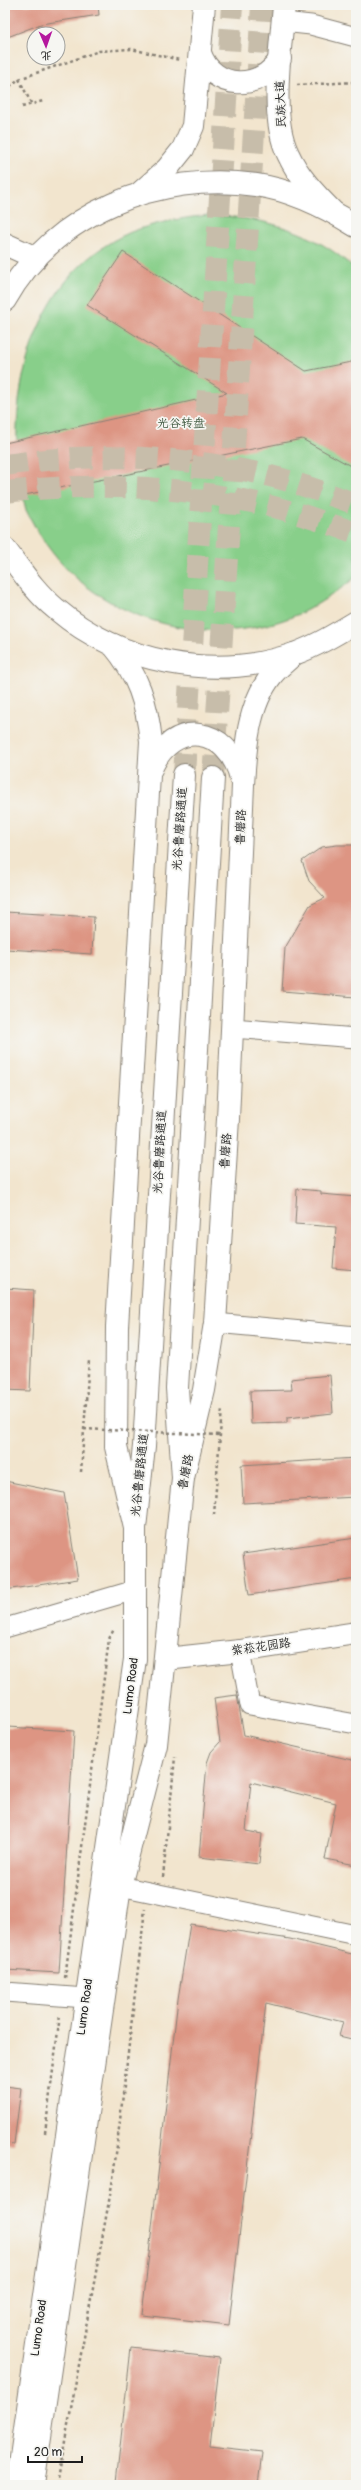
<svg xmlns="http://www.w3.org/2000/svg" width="361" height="2490" font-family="Pangolin,'LXGW WenKai TC',sans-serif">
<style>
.green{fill:#88cf8a;stroke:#527653}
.building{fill:#dd9583}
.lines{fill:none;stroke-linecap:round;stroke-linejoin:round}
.primary-tunnel{stroke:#c7bdaa;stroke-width:22;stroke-dasharray:22 11;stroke-linecap:butt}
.trunk-tunnel{stroke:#c7bdaa;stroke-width:22;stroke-dasharray:22 11;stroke-linecap:butt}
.minor-casing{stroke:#878075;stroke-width:21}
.tertiary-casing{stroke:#878075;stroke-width:24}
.secondary-casing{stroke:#878075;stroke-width:24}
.primary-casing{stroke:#878075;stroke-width:24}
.trunk-casing{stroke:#878075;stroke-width:24}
.path{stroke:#878075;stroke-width:2.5;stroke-dasharray:3 3;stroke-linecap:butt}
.minor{stroke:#fff;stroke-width:19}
.tertiary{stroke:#fff;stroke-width:22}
.secondary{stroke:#fff;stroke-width:22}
.primary{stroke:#fff;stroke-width:22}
.trunk{stroke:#fff;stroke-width:22}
.path-bridge{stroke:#878075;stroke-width:2.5;stroke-dasharray:3 3;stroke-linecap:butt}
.labels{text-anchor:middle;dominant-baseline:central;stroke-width:3.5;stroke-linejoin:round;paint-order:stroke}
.street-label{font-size:12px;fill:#1c1c1c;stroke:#f6f6f2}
.park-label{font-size:12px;fill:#425b42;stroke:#f6f6f2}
</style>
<rect width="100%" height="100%" fill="#f6f6f2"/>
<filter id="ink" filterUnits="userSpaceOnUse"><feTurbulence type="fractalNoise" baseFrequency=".025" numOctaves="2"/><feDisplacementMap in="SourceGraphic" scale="8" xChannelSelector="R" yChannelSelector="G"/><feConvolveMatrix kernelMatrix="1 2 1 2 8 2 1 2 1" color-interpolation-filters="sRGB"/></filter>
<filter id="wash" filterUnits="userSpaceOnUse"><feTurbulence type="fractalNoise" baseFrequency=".012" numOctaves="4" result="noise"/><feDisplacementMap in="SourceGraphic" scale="16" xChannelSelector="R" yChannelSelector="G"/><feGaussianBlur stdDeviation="0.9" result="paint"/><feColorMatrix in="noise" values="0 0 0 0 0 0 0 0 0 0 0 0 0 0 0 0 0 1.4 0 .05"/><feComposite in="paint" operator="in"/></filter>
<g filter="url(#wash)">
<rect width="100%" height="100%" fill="#f2e5ce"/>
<path class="green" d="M209,215C265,218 314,230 356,270V577C338,591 320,604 299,614C224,647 132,629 73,575C53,557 38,534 26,510C0,410 28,275 131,232C157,222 182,218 209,215Z"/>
<g id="blocks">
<g class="building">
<path d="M5,5H98L99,15L41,24L5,38Z"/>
<path d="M123,252L306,371L356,361V469L302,439L5,499V443L227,393L87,305Z"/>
<path d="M337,845H356V997L282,991L285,948L310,905L325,898L309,881L302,861L322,847Z"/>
<path d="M5,912L94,917L92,954L5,949Z"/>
<path d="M297,1189L321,1191V1194L356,1197V1270L333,1268L336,1227L295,1224Z"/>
<path d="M5,1288L34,1290L30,1391L5,1390Z"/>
<path d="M330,1375L333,1413L287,1418V1423L251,1424L250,1391L292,1390L291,1379Z"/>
<path d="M356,1458V1497L243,1503L241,1465Z"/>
<path d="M5,1481L64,1493L78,1579L5,1590Z"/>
<path d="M356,1538V1579L249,1595L243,1554Z"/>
<path d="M237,1695L244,1735L356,1761V1865L325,1859L336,1803L251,1782L246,1831L262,1834L259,1864L199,1857L207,1763L211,1752L220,1742L214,1698Z"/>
<path d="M7,1727L74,1731L59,1973L5,1970V1767Z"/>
<path d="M190,1924L290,1939L356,1955V2040L339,2036L343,2022L266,2003L229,2325L142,2315L178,1999Z"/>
<path d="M5,2086L21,2088L14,2144L5,2143Z"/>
<path d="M131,2348L220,2358L210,2446L262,2452L258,2485H136L116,2483Z"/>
</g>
</g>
</g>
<g filter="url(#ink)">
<use href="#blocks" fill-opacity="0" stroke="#878075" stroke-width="1"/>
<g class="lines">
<g class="primary-tunnel">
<path d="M184,775L232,5"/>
<path d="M213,778L262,5"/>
</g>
<g class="trunk-tunnel">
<path d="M5,465C91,452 185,455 270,476C299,483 328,494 356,504"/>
<path d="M5,492C89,483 174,485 257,503C290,510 324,522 356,533"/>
</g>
<g class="minor-casing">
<g id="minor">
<path d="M283,22L311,25L356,37"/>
<path d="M232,1028L356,1038"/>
<path d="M215,1323L356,1336"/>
<path d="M5,1628L135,1590"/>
<path d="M240,1651L250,1705L356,1724"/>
<path d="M120,1886L356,1935"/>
<path d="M5,1992L86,1998"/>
</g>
</g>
<g class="tertiary-casing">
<g id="tertiary">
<path d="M5,244L36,258"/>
<path d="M166,1659L240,1651L356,1633"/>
</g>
</g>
<g class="secondary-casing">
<g id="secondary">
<path d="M151,769C172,718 228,726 241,778"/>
<path d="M17,2485L135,1659V1528L116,1447L117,1327L151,741C147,704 138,674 113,645"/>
<path d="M33,2485L120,1886L156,1745L183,1478L204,1390L215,1323L228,1119L243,785C245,749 248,705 272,675C278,667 287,661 294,654"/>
</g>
</g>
<g class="primary-casing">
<g id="primary">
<path d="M284,5C281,48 269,115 288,154C298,176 314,193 331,210"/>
<path d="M200,53C213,91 261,91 280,59"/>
<path d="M140,193L167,169L183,149L193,126L204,5"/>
<path d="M183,1478L177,1388L213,778"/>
<path d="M135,1528L144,1446L184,775"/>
</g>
</g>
<g class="trunk-casing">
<g id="trunk">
<path d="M5,300C54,212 159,171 256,185C292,190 326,207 356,226"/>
<path d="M5,549C21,570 35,592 56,609C121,664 214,681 294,654C316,646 336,634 356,622"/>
</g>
</g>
<g class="path">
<path d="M19,79L32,105"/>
<path d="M297,85L356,82"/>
<path d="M5,90L19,79L99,51L131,49L180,60"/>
<path d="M22,107L43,101"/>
<path d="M81,1472L89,1360"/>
<path d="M214,1515L222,1408"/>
<path d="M163,1877L175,1757"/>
<path d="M65,1978L109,1639L114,1629"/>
<path d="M45,2133L60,2015"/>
<path d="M57,2485L113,2179L145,1909"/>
</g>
<use href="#minor" class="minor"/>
<use href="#tertiary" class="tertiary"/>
<use href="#secondary" class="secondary"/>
<use href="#primary" class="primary"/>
<use href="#trunk" class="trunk"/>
<path class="path-bridge" d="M84,1429L220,1435"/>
</g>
</g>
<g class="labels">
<g class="street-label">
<text transform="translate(281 104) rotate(-92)">民族大道</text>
<text transform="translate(241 827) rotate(-88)">鲁磨路</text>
<text transform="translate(180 829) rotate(-86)">光谷鲁磨路通道</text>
<text transform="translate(226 1151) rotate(-86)">鲁磨路</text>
<text transform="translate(160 1152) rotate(-87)">光谷鲁磨路通道</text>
<text transform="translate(186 1472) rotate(-79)">鲁磨路</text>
<text transform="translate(140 1475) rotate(-84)">光谷鲁磨路通道</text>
<text transform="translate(261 1647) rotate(-8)">紫菘花园路</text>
<text transform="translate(131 1686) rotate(-83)">Lumo Road</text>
<text transform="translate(85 2007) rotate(-82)">Lumo Road</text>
<text transform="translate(39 2328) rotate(-82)">Lumo Road</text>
</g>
<g class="park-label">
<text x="181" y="423">光谷转盘</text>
</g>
</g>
<rect width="361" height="2490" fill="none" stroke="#f6f6f2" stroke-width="20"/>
<g transform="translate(46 46) rotate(178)"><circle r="19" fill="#f6f6f2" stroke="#9f9f9c"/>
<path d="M0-3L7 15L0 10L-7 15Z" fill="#b5179e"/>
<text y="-6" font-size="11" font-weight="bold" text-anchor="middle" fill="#1c1c1c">北</text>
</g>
<path d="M28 2456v6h54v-6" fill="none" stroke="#1c1c1c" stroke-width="2"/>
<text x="34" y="2456" font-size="12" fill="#1c1c1c" stroke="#f6f6f2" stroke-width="3" paint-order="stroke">20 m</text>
</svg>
